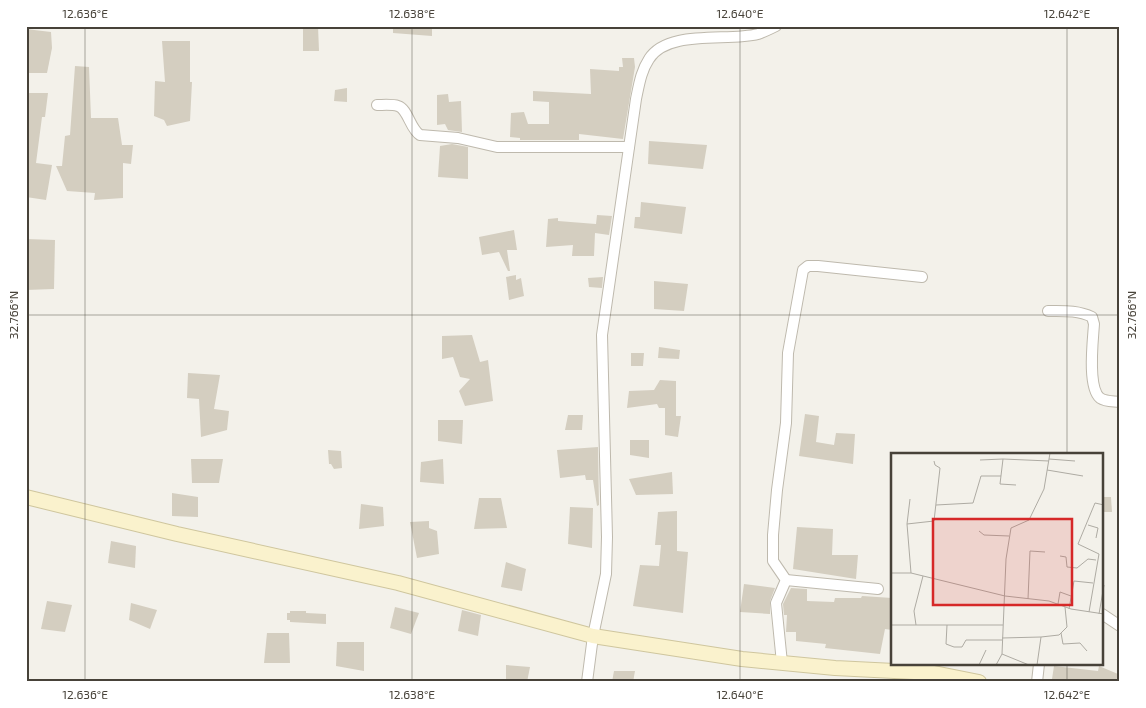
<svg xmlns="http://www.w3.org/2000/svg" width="1146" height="708" font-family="'Exo 2',sans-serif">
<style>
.building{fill:#d4cec0}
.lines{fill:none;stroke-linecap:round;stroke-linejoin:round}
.street-casing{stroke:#beb9ad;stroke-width:12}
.secondary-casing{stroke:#cfc69e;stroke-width:16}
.street{stroke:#fff;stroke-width:10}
.secondary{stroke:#faf2cd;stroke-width:14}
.ticks{fill:none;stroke:#474239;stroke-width:1;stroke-opacity:0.45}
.inset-road{fill:none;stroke:#aeaba3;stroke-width:1}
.view{fill:#d62828;fill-opacity:0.15;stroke:#d62828;stroke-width:2.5}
.inset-edge{fill:none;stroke:#474239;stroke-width:2.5}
.neatline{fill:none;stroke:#474239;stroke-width:2}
.ticks-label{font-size:12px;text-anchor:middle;fill:#474239}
</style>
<rect width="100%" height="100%" fill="#f3f1ea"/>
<g class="building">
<path d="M303,26H318L319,51H303Z"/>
<path d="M393,26H432V36L393,33Z"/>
<path d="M26,29L51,32L52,48L47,73H26Z"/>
<path d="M162,41H190V82H192L190,121L167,126L164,120L154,116L155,81L165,82Z"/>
<path d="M622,58H634L635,67L623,139L579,134V140H520V138L510,137L511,113L524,112L528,124H549V102L533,101V91L591,94L590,69L619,71V67H623Z"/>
<path d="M75,66L89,67L91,118H118L122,145H133L131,164L123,163V198L94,200L95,193L67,191L56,166H62L65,136L70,135Z"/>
<path d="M347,88V102L334,101L335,90Z"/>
<path d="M26,93H48L45,117H42L36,163L52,165L46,200L26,197Z"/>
<path d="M448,94L449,102L461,101L462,132L448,130L445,124L437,125V95Z"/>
<path d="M649,141L707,145L703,169L648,164Z"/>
<path d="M452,144L468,147V179L438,177L440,146Z"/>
<path d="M641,202L686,207L682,234L634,228L635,217H640Z"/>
<path d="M597,215L612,216L609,235L595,233L594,256H572L573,245L546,247L548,219L558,218V221L596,224Z"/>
<path d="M514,230L517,250H507L510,271H508L499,252L482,255L479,237Z"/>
<path d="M26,239L55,240L54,289L26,290Z"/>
<path d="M516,275V280L521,278L524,296L509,300L506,277Z"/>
<path d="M603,277L602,288L589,287L588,278Z"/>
<path d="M654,281L688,284L684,311L654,309Z"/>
<path d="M472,335L480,362L488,360L493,401L465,406L459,391L470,379L460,377L453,357L442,359V336Z"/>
<path d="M659,347L680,350L679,359L658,358Z"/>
<path d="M631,353H644L643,366H631Z"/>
<path d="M188,373L220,375L214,409L229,411L227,430L201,437L199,399L187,398Z"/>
<path d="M660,380L676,381V416H681L678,437L665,435V408H659L657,404L627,408L629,391L654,390Z"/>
<path d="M805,414L819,416L816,442L834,445L836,433L855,434L853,464L799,456Z"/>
<path d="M568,415H583L582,430H565Z"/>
<path d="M438,420H463L462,444L438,441Z"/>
<path d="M630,440H649V458L630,455Z"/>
<path d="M598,447L599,505L597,506L593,480H586L585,475L560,478L557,450Z"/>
<path d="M328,450L341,451L342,468L334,469L331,464H329Z"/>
<path d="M191,459H223L219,483H192Z"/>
<path d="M443,459L444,484L420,482L421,462Z"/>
<path d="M672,472L673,494L636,495L629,479Z"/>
<path d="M172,493L198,497V517L172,516Z"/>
<path d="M1102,497H1111L1112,512H1102Z"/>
<path d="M479,498H501L507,528L474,529Z"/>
<path d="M361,504L383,507L384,526L359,529Z"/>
<path d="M570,507L593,508L592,548L568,544Z"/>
<path d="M677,511V551L688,552L683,613L633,606L640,565L659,566L661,545H655L658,512Z"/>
<path d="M429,521V528L437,531L439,554L417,558L410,522Z"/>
<path d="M797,527L833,529L832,555H858L856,579L793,569Z"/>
<path d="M111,541L136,546L135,568L108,563Z"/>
<path d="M506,562L526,569L522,591L501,587Z"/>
<path d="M744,584L775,588L770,601V614L740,612Z"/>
<path d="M791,588L807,589V601L834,602L835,598H861L862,596L892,598V630L885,629L880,654L825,648L826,644L796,641V632H786L787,615H784L783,604Z"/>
<path d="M47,601L72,605L65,632L41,629Z"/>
<path d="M131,603L157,610L150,629L129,620Z"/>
<path d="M395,607L419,613L411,634L390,628Z"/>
<path d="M462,610L481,615L478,636L458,631Z"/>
<path d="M290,611H306V613L326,614V624L290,622V620H287V613H290Z"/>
<path d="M267,633H289L290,663H264Z"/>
<path d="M337,642H364V671L336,666Z"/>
<path d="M506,665L530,667L527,682H506Z"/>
<path d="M1054,666L1098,671L1099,666L1118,674L1116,682H1079L1052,679Z"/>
<path d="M614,671H635L633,682H612Z"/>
</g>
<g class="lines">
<g class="street-casing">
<g id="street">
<path d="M377,105C383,105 392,104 398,106C408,109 410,129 420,135L458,138L497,147H629"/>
<path d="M1048,311C1063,311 1078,310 1092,317L1094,324C1093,340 1087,387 1100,398C1106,402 1113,401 1120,402"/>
<path d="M786,580L878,589"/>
<path d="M1102,614L1120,626"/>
<path d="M782,663L776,603L786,580L773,561V535L777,490L786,423L788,353L803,270L808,266H818L922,277"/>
<path d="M587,682L593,636L606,574L607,537L602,335L636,99C639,85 641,71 649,59C668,29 728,42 758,34C764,32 770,29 776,26"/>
<path d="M1037,682L1039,664"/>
</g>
</g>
<g class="secondary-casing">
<path id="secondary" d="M26,497L177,534L398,583L593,636L742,659L835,668L934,673L979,682"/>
</g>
<use href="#street" class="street"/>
<use href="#secondary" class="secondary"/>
</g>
<path class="ticks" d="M85,26V682M412,26V682M740,26V682M1067,26V454M26,315H1120M1067,664V682"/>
<g transform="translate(891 453)">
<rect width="212" height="212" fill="#f3f1ea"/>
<path class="inset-road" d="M158,6L184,8M89,7L112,6M156,17L192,23M125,32L109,31L112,6L158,8M45,52L82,50L90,23H110M16,71L19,46M197,72L207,75L205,85M88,78L93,82L118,83M169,103L175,104L176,114L186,115L197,106L205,107M0,120H20L114,143L158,148L180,156L213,161M20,120L16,71L43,68L49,15L44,12L43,8M137,146L139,98L154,99M167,151L169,139L180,143M178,156L183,128L202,130M198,159L208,101L187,91L204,50L213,52M208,161L213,132M0,172H112M25,172L23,158L32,123M56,172L55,191L63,194H71L75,187H111M170,180L172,191L189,190L196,198M111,185L150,184M111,201L138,212M88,212L95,197M105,212L111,201L115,106L120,75L138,67L153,36L159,0M146,212L150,184L168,182L176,174L174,154"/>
<path class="view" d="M42,66H181V152H42Z"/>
<rect width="212" height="212" class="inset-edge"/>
</g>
<rect width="1146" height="708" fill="none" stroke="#ffffff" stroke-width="55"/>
<rect x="28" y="28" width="1090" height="652" class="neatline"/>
<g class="ticks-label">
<text x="85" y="18">12.636°E</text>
<text x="412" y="18">12.638°E</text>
<text x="740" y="18">12.640°E</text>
<text x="1067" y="18">12.642°E</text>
<text transform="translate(14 315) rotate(-90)" y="4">32.766°N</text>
<text transform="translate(1132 315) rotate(-90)" y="4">32.766°N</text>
<text x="85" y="699">12.636°E</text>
<text x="412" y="699">12.638°E</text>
<text x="740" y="699">12.640°E</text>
<text x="1067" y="699">12.642°E</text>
</g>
</svg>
